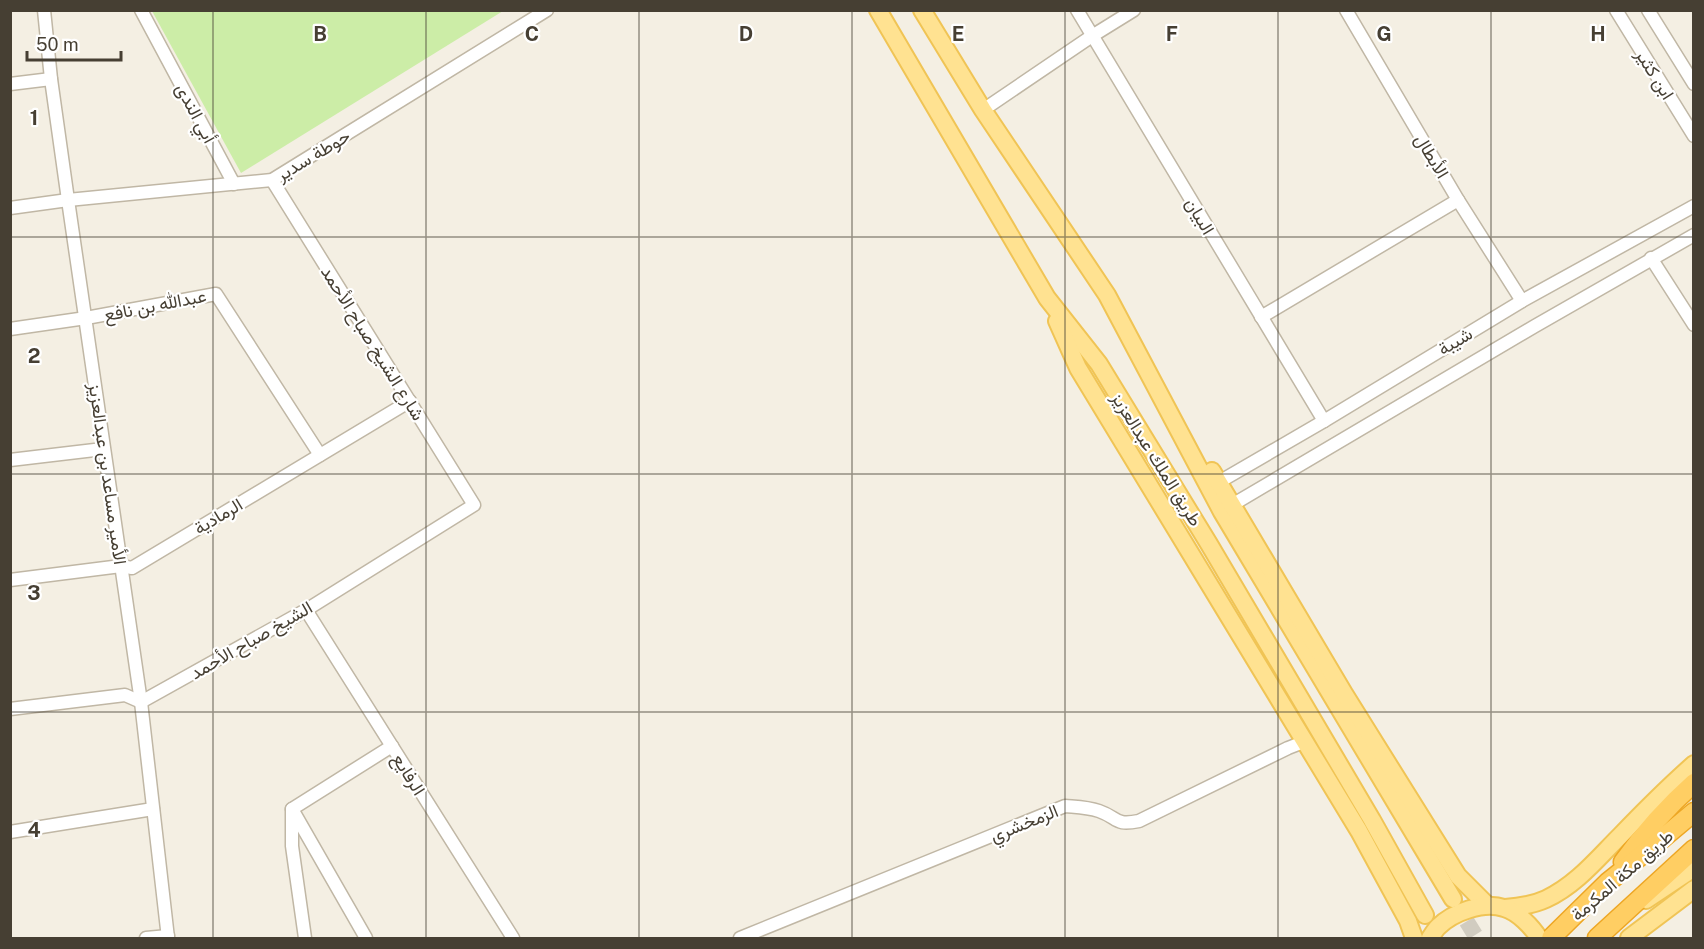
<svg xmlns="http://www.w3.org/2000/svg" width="1704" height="949" font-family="'Public Sans',Vazirmatn,sans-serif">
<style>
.green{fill:#cceda7}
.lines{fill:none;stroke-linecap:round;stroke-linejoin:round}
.major-tunnel{stroke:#d1ccc0;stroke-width:16;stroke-dasharray:16 8;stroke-linecap:butt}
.minor-casing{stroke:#c0b7a5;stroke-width:15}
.major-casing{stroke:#f0c455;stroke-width:20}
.highway-casing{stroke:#eda624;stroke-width:21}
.minor{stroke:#fff;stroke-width:12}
.major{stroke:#ffe291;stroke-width:16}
.highway{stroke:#ffce63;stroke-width:18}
.grid{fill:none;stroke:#463f33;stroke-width:1.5;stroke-opacity:0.55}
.labels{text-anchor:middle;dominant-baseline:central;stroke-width:4.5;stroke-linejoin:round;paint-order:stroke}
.street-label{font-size:18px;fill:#463f33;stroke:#fff}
.grid-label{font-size:20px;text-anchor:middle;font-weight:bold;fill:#463f33;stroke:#fff;stroke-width:4.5;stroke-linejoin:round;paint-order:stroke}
</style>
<rect width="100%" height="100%" fill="#f4efe3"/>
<path class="green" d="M152,11H503L241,173Z"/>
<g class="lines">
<path class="major-tunnel" d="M1454,901L1477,938"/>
<g class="minor-casing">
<g id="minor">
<path d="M44,10L51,79L68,200L141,702L168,938"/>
<path d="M141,10L234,184"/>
<path d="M1077,10L1324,421"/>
<path d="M1346,10L1458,200L1522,301"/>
<path d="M1616,10L1694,136"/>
<path d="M1648,10L1694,84"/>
<path d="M10,84L51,79"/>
<path d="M983,110L1092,36L1134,10"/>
<path d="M10,208L68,200L272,180L547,10"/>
<path d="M1651,258L1694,325"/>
<path d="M1261,317L1458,200"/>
<path d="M10,329L86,318L216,294L320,455"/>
<path d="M10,460L103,449"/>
<path d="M1219,482L1324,421L1522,301L1694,206"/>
<path d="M1232,505L1535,326L1694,235"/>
<path d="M10,580L121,566L132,568L410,401"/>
<path d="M306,610L513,938"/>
<path d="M10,709L125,695L141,702L306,610L474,505L272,180"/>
<path d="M292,809L366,938"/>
<path d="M10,832L153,809"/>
<path d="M146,938L168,936"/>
<path d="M305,938L292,846V809L392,746"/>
<path d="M740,938L1065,806C1076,807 1087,807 1099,811C1119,818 1114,826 1139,821L1288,748L1306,741"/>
</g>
</g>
<g class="major-casing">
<g id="major">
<path d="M878,10L1047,298L1099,364L1209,544L1372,820L1425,915"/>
<path d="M922,10L983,110L1107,295L1222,512L1453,899"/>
<path d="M1057,321L1078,368L1359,831L1408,921L1414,938"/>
<path d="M1212,471L1345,695L1458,876L1487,905"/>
<path d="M1646,900L1694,868"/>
<path d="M1505,908C1519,907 1533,905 1546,899C1576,885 1597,859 1620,836C1644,811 1668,787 1694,764"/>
<path d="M1430,938C1432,935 1435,930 1438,927C1453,912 1484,901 1504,908C1518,912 1532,927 1539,938"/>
<path d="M1629,938L1694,889"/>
</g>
</g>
<g class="highway-casing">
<g id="highway">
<path d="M1623,862C1644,833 1667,807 1694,783"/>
<path d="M1551,938L1608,882L1663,838L1694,812"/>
<path d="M1597,938L1694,849"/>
</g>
</g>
<use href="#minor" class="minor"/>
<use href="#major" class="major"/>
<use href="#highway" class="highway"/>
</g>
<path class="grid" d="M213,10V938M426,10V938M639,10V938M852,10V938M1065,10V938M1278,10V938M1491,10V938M10,237H1694M10,474H1694M10,712H1694"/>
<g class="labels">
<g class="street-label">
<text transform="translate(1655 74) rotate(58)">ابن كثير</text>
<text transform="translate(196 113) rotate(62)">أبي الندى</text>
<text transform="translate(313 155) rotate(-31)">حوطة سدير</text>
<text transform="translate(1432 156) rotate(59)">الأبطال</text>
<text transform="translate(1200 216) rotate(59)">البيان</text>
<text transform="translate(155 305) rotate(-11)">عبدالله بن نافع</text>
<text transform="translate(1455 341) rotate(-31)">شيبة</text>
<text transform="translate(373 343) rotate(58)">شارع الشيخ صباح الأحمد</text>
<text transform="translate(1157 459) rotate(58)">طريق الملك عبدالعزيز</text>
<text transform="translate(108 474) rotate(82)">الأمير مساعد بن عبدالعزيز</text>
<text transform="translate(218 516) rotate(-31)">الرمادية</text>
<text transform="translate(251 640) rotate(-30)">الشيخ صباح الأحمد</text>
<text transform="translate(409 774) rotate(58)">الرفايع</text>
<text transform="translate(1024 823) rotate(-22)">الزمخشري</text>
<text transform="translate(1622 875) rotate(-41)">طريق مكة المكرمة</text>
</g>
</g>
<g class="grid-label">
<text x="320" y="41">B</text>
<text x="532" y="41">C</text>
<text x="746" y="41">D</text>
<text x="958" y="41">E</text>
<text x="1172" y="41">F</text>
<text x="1384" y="41">G</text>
<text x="1598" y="41">H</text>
<text x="34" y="125">1</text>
<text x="34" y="363">2</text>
<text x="34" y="600">3</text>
<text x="34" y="837">4</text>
</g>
<rect width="1704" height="949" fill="none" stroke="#463f33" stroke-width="24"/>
<path d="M27 51v9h94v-9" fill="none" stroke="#463f33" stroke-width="3"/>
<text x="36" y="51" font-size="18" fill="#463f33" stroke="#ffffff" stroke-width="4.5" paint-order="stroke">50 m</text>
</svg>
